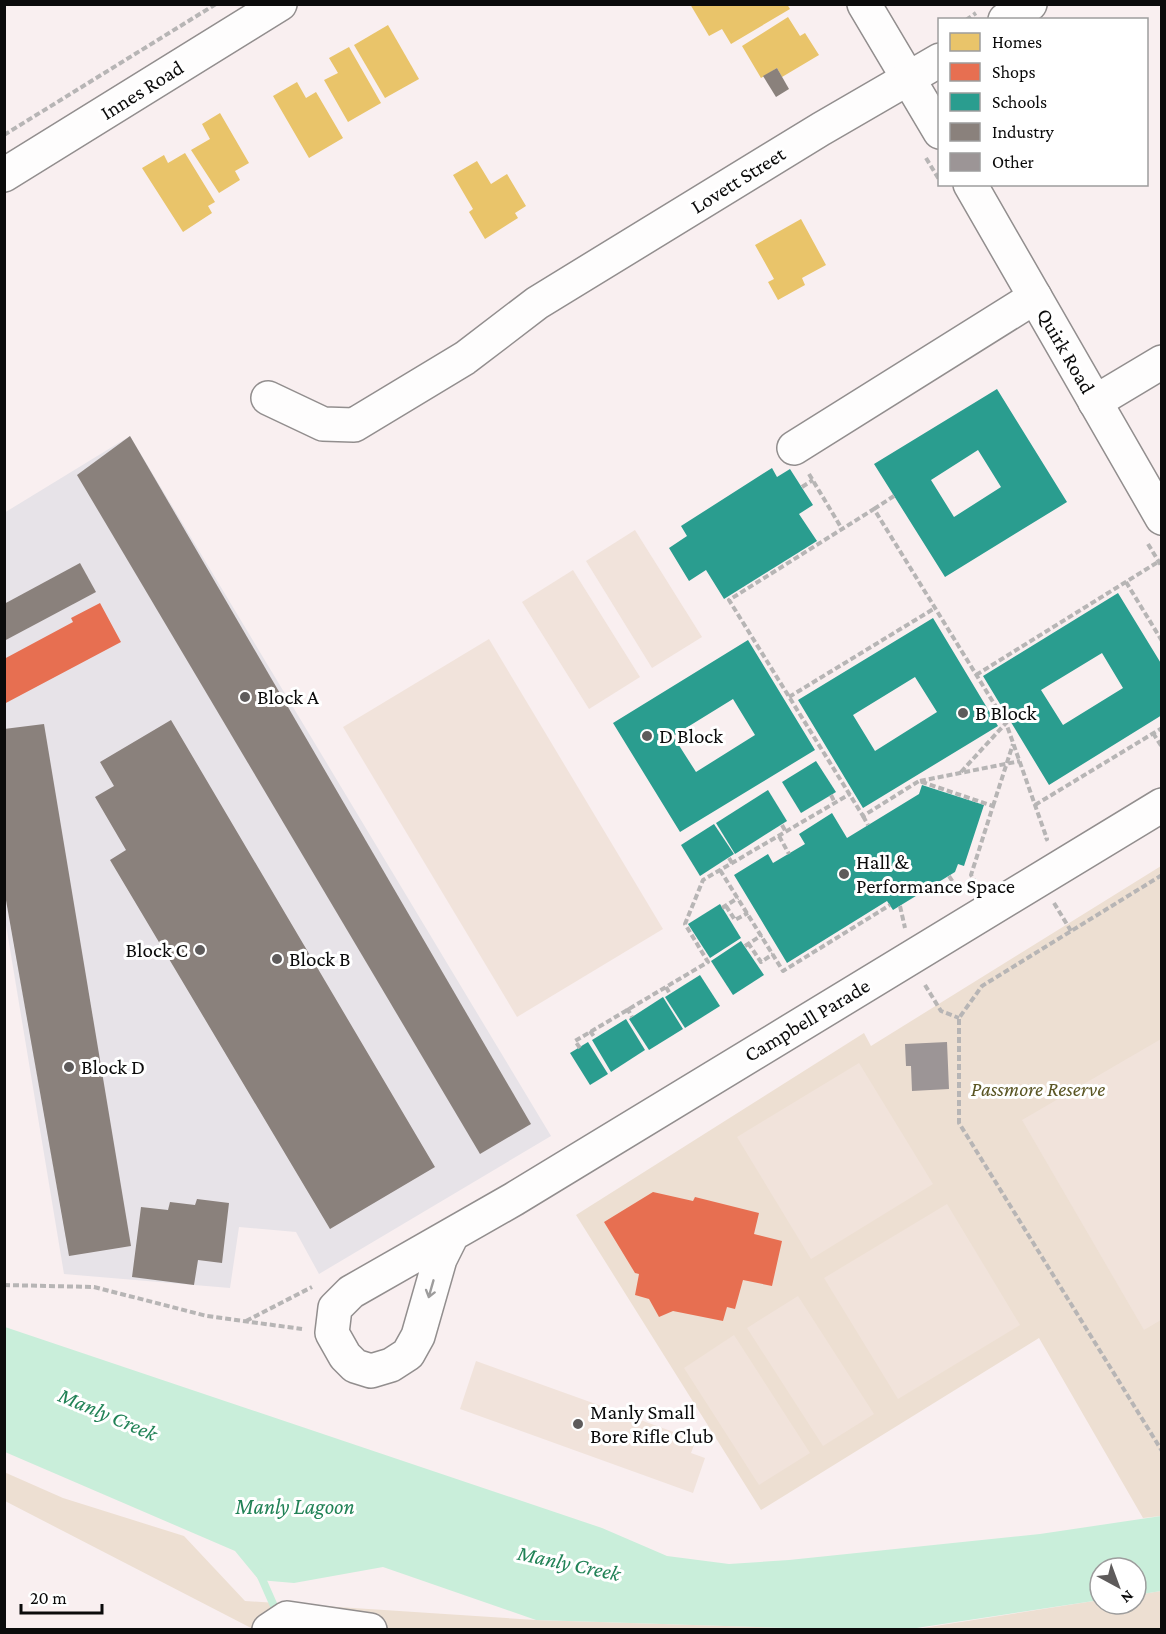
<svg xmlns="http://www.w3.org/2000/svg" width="1166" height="1634" font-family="'Crimson Pro',serif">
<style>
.industrial{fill:#e7e3e8}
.green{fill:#eddfd2}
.pitch{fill:#f1e3db}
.water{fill:#c9eeda}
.homes{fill:#e9c46a}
.shops{fill:#e76f51}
.schools{fill:#2a9d8f;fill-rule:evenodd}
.industry{fill:#8a817c}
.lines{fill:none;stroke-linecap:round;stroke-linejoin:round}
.stream{stroke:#c9eeda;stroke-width:8}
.building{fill:#9c9596}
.minor-casing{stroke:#928e8e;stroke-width:36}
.path{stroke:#b7b5b5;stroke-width:4;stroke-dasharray:6 3;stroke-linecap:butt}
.minor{stroke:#fefdfd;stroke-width:33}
.oneway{stroke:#9d9c9c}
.poi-dot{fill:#5e5b5b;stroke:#fff;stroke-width:2}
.labels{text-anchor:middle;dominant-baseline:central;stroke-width:6;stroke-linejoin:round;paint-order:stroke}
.street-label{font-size:21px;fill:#0b0b0b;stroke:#fff}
.poi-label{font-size:21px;fill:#0b0b0b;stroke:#fff;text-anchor:start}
.park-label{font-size:21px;font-style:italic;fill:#5a5523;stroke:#fff}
.water-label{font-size:22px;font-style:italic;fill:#218256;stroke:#fff}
</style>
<rect width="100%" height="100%" fill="#f9eff0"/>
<path class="industrial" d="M130,436L551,1136L319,1274L296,1232L239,1227L230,1288L64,1274L5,919L4,513Z"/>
<g class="green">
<path d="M1161,866V1516L1143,1518L1039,1338L761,1510L576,1215L864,1033L871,1046Z"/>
<path d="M4,1472L63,1498L184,1536L245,1601L536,1620L818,1629H253L5,1501Z"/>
<path d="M1161,1591V1629L910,1630L1100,1600V1604H1136V1595Z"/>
</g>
<g class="pitch">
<path d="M635,530L702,637L652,668L586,561Z"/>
<path d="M573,570L640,677L589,709L522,602Z"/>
<path d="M489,639L663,929L517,1017L343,727Z"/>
<path d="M1161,1039V1320L1144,1330L1022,1120Z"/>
<path d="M859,1063L933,1184L811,1259L737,1137Z"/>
<path d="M947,1204L1020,1325L898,1399L824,1278Z"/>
<path d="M798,1296L874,1414L823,1446L747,1328Z"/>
<path d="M734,1335L810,1453L759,1485L684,1368Z"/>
<path d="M476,1361L696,1440L691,1453L705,1458L693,1493L460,1409Z"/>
</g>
<path class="water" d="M5,1327L602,1528L667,1556L729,1564L789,1560L1040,1534L1161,1516V1591L1136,1595V1568H1100V1600L910,1629H818L536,1620L383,1567L294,1583L259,1580L235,1551L5,1452Z"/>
<g class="homes">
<path d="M690,4H787L790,9L731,44L722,29L709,36Z"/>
<path d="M788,17L800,36L805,33L819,55L782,77L777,68L761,78L742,46Z"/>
<path d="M388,25L419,79L385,98L354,45Z"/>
<path d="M349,47L381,103L348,122L324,80L338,73L329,58Z"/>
<path d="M297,82L306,98L316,92L343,138L309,158L273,96Z"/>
<path d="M220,113L249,163L235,171L240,180L219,193L191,150L210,139L202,124Z"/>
<path d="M185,153L215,202L208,206L212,213L183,232L142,168L164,155L168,163Z"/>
<path d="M477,161L491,184L507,174L526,206L515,213L518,218L485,239L469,212L473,209L453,175Z"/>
<path d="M801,219L826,265L802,278L805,285L778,300L768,282L774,279L755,245Z"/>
</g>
<g class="shops">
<path d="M100,603L121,642L4,704V659L73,622L71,618Z"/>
<path d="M653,1192L693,1201L695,1197L759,1213L754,1234L782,1241L772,1286L743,1280L735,1309L727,1307L723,1321L673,1311L659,1317L649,1299L635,1295L639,1274L635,1273L604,1222Z"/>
</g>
<g class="schools">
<path d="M997,389L1067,502L945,577L874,464ZM978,450L1001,487L954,517L931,480Z"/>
<path d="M772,468L777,477L790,469L813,505L799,514L817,541L724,599L706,570L689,581L669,548L687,536L681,526Z"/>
<path d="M1118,593L1162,665V715L1049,785L983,676ZM1102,653L1123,688L1063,725L1041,690Z"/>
<path d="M933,618L998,726L863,808L798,700ZM915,677L937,712L875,751L853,715Z"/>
<path d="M748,640L815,750L680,832L613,723ZM733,699L755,735L696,772L673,736Z"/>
<path d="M816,761L836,792L801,813L782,782Z"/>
<path d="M922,785L984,805L964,866L958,864L955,872L893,910L887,901L787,963L734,875L768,854L773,863L805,844L799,834L832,813L847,838L919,794Z"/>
<path d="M768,790L787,821L735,854L716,823Z"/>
<path d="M714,824L734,854L700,876L681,845Z"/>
<path d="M720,904L741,938L710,958L688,924Z"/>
<path d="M741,941L764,975L733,995L711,961Z"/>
<path d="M700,975L720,1006L685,1028L665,997Z"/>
<path d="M663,997L683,1029L649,1050L629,1019Z"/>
<path d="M626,1019L645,1050L611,1072L592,1040Z"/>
<path d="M588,1042L608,1074L590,1085L570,1053Z"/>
</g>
<g class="industry">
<path d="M777,68L789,89L776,97L763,76Z"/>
<path d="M130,436L531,1124L480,1154L77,475Z"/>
<path d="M80,563L96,592L4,641V604Z"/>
<path d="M171,720L435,1167L330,1229L110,860L126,850L95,797L114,786L100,762Z"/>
<path d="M44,724L131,1246L69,1256L4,889V729Z"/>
<path d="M197,1199L229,1203L222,1263L198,1260L194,1285L132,1277L141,1207L168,1210L170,1202L195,1205Z"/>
</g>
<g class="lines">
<path class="stream" d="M259,1572L278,1615"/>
</g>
<path class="building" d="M947,1042L949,1089L912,1091L911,1066H906L905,1044Z"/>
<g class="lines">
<g class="minor-casing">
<g id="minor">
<path d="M864,4L940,132"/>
<path d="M1005,20L1030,4"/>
<path d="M4,175L280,4"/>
<path d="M970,184L1162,518"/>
<path d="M268,398L323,424L354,425L465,358L537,303L821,129L940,60"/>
<path d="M1095,402L1162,362"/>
<path d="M794,448L1035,297"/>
<path d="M452,1235L440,1259L418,1336L408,1354L391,1365L371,1371L355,1366L345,1356L332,1333L335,1308L351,1292L514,1199L1162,805"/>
<path d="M269,1630L287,1618L370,1630"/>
</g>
</g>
<g class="path">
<path d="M966,20L976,13"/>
<path d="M4,135L216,4"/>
<path d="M926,158L940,181"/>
<path d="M809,474L842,529"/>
<path d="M802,487L813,480"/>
<path d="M874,509L894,496"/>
<path d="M1148,544L1162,567"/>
<path d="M1126,582L1162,641"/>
<path d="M976,675L1158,562"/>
<path d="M789,697L935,608"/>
<path d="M1153,733L1162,747"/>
<path d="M961,772L1006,723"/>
<path d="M920,781L1020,761"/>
<path d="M831,795L835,803"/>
<path d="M1035,805L1162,728"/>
<path d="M993,806L1013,744"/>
<path d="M863,816L868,825"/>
<path d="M782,825L786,832"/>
<path d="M779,836L789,854"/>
<path d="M729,858L732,863"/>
<path d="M720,870L783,971L890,905"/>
<path d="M1162,875L982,986L959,1018V1123L1162,1451"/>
<path d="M949,876L960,893"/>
<path d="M977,884L971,875L993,806L919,781L863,816L729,600L874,509L1006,723L1047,839L1045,840"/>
<path d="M1054,903L1071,931"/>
<path d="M726,906L735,920L748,913"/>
<path d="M900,906L905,928"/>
<path d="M722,908L738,898"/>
<path d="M748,943L761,962L773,954"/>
<path d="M745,946L762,935"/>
<path d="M925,985L941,1011L959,1018"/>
<path d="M666,987L670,994"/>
<path d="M627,1008L632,1017"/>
<path d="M590,1031L595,1038"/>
<path d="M580,1048L575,1041L708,962L685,924L703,880L850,794"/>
<path d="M4,1285L94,1287L207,1316L302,1329"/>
<path d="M246,1321L312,1287"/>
</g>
<use href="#minor" class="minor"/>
</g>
<defs><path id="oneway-shaft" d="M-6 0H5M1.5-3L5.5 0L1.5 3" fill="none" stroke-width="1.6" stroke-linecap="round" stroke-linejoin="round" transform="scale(1.5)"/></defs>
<use class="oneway" href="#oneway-shaft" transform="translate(431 1289) rotate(106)"/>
<g class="poi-dot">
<circle cx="245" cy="697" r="6"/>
<circle cx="963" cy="713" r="6"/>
<circle cx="647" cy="736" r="6"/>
<circle cx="844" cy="874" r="6"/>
<circle cx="200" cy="950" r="6"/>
<circle cx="277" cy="959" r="6"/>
<circle cx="69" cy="1067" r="6"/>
<circle cx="578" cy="1424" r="6"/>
</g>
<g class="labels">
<g class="street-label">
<text transform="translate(142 90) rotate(-32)">Innes Road</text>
<text transform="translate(738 180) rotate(-32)">Lovett Street</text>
<text transform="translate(1066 351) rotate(60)">Quirk Road</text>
<text transform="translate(807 1020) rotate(-31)">Campbell Parade</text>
</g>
<g class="poi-label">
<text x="257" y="697">Block A</text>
<text x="975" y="713">B Block</text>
<text x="659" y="736">D Block</text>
<text x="856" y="862">Hall &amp;<tspan x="856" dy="24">Performance Space</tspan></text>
<text x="188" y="950" text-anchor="end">Block C</text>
<text x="289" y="959">Block B</text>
<text x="81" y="1067">Block D</text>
<text x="590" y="1412">Manly Small<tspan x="590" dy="24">Bore Rifle Club</tspan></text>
</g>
<g class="park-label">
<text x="1038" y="1089">Passmore Reserve</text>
</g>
<g class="water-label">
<text transform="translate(108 1414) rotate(23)">Manly Creek</text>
<text x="295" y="1506">Manly Lagoon</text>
<text transform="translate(569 1563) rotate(12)">Manly Creek</text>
</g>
</g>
<rect width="1166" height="1634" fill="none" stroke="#0b0b0b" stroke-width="12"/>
<rect x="938" y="18" width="210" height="168" fill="#ffffff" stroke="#9d9d9d" stroke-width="1.5"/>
<rect x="950" y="33" width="30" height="18" fill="#e9c46a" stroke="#9d9d9d" stroke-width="1.5"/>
<text x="992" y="48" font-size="18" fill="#0b0b0b">Homes</text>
<rect x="950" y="63" width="30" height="18" fill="#e76f51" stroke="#9d9d9d" stroke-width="1.5"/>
<text x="992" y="78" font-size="18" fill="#0b0b0b">Shops</text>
<rect x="950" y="93" width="30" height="18" fill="#2a9d8f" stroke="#9d9d9d" stroke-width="1.5"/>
<text x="992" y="108" font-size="18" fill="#0b0b0b">Schools</text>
<rect x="950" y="123" width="30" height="18" fill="#8a817c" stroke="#9d9d9d" stroke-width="1.5"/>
<text x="992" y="138" font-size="18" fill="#0b0b0b">Industry</text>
<rect x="950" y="153" width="30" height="18" fill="#9c9596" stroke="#9d9d9d" stroke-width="1.5"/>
<text x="992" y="168" font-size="18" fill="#0b0b0b">Other</text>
<g transform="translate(1118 1586) rotate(139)"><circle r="28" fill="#ffffff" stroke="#9d9d9d" stroke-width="1.5"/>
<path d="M0-4.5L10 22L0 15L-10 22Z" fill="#5e5b5b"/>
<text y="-9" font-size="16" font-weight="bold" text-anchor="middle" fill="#0b0b0b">N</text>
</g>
<path d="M21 1604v9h81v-9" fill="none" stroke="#0b0b0b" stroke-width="3"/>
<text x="30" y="1604" font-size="18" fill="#0b0b0b" stroke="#ffffff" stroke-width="4.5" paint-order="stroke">20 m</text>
</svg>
